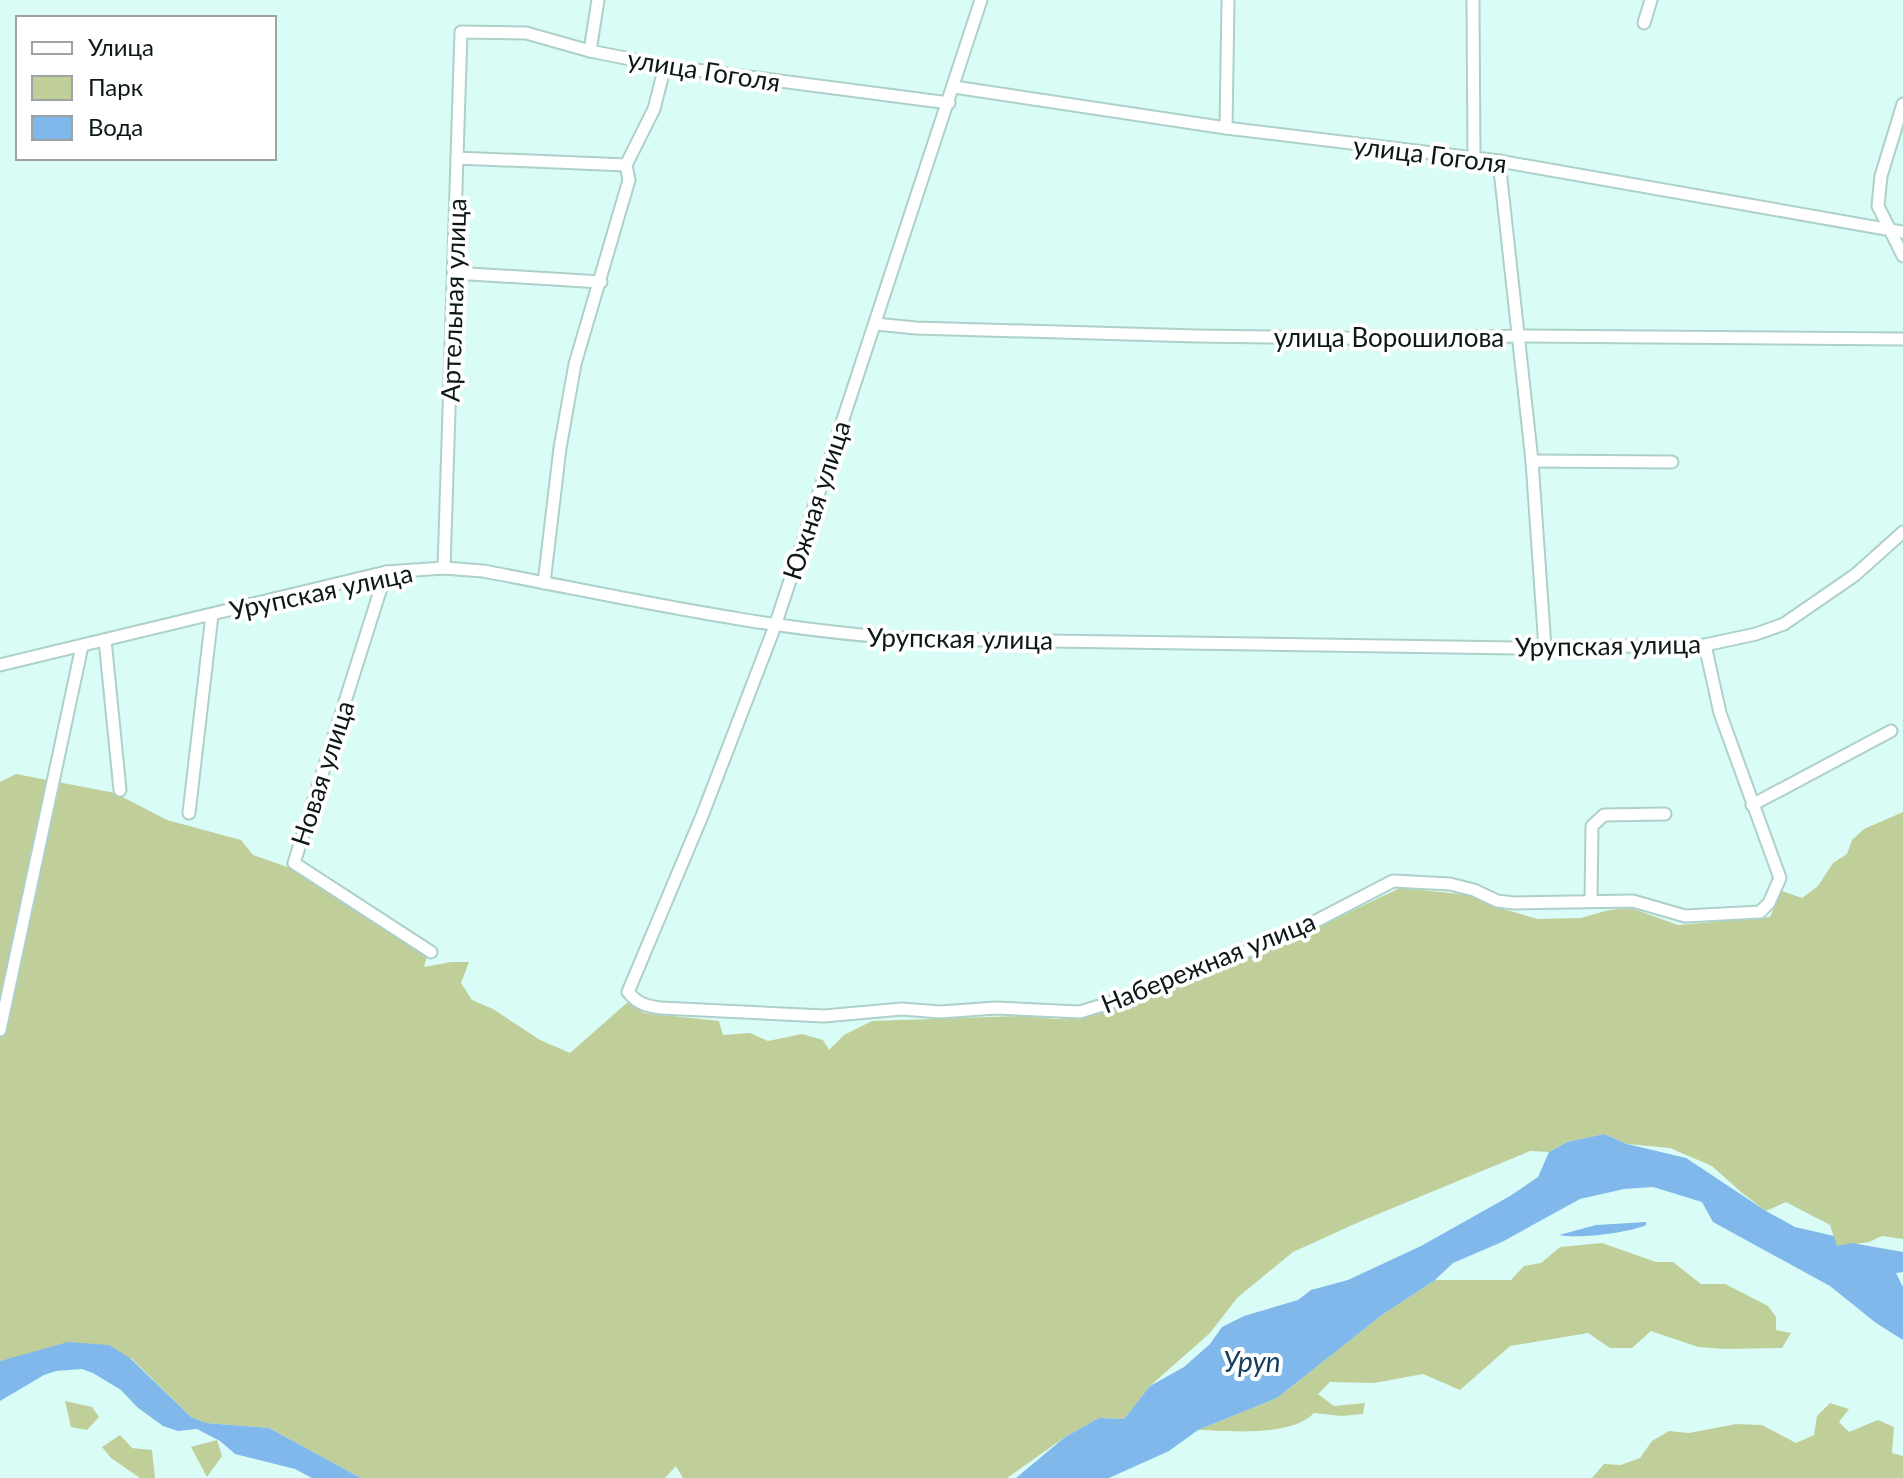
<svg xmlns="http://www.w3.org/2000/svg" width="1903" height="1478" font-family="Lato,sans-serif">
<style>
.green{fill:#c0cf9a}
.water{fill:#80b8eb}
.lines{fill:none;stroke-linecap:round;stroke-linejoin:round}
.minor-casing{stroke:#add0ca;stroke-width:15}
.minor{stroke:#fff;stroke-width:11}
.labels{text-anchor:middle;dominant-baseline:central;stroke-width:8;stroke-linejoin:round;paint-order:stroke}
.street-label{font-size:26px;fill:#0c1917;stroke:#fff}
.water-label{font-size:28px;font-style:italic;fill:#153f61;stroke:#fff}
</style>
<rect width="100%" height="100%" fill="#d9fcf6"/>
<g class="green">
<path d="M16,774L115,793L167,820L241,840L253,855L290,868L427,956L424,967L451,962H469L461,983L472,1000L493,1009L540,1040L570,1053L629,1001L644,1013L719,1021L723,1035L750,1033L768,1041L802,1034L823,1040L829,1050L844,1035L872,1021L1019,1016L1057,1019L1091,1016L1256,947L1299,936L1400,888L1469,895L1503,909L1538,919L1581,918L1609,910L1631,908L1678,925L1770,917L1782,891L1802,898L1818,886L1833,863L1847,854L1852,840L1864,829L1903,812V1239L1882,1236L1869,1242L1837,1247L1830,1225L1786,1202L1766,1211L1742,1193L1712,1166L1670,1148L1627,1144L1604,1134L1567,1142L1549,1152L1530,1151L1359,1222L1293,1252L1237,1298L1210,1333L1150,1386L1124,1419L1099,1418L1065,1437L1007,1478H683L676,1466L665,1478H361L269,1428L206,1423L191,1417L131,1358L33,1353L0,1361V782Z"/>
<path d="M1602,1243L1656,1262H1673L1701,1284H1725L1743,1293L1768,1306L1776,1317V1330L1791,1333L1782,1348L1724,1349L1698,1347L1651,1331L1632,1348H1610L1588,1333L1510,1346L1460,1390L1423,1374L1374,1383L1330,1382L1318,1394L1334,1406L1365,1403L1363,1414L1341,1416L1314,1413C1292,1437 1229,1431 1198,1430L1277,1398L1382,1315L1435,1280H1511L1524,1266L1541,1263L1560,1247Z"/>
<path d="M65,1401L92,1407L99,1417L87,1430L71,1427Z"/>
<path d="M1830,1403L1849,1409L1839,1422L1849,1432L1878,1420L1894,1427L1892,1453L1903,1456V1478H1592L1604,1464L1621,1465L1640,1458L1652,1441L1669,1431L1689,1433L1736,1424L1762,1425L1796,1443L1814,1435L1817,1416Z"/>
<path d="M120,1435L132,1448L152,1450L155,1478H140L111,1458L102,1447Z"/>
<path d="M217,1440L222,1456L207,1477L191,1447Z"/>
</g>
<g class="water">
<path d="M1604,1134L1627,1144L1686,1158L1766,1211L1795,1227L1834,1236L1837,1246L1852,1243L1903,1252V1272L1896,1273L1903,1287V1340L1876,1323L1830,1286L1713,1222L1702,1202L1653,1187L1624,1189L1580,1199L1502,1242L1453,1263L1435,1280L1382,1315L1277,1398L1198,1430L1169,1451L1109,1478H1016L1065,1437L1099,1418L1124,1419L1150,1386L1184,1367L1210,1344L1222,1327L1244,1316L1298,1300L1311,1290L1348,1280L1421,1246L1510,1196L1538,1177L1549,1152L1567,1142Z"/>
<path d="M1646,1222V1225C1628,1233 1578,1239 1559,1235L1596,1225Z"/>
<path d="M68,1342L109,1345L130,1358L191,1417L206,1423L269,1428L361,1478H312L295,1469L235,1454L220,1441L197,1429L178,1431L163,1426L137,1407L121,1390L93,1373L82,1369L56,1371L44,1375L0,1401V1361Z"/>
</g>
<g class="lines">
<g class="minor-casing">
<g id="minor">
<path d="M981,0L775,626L702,816L628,992C638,1004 646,1006 661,1008L824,1016L902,1009L940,1012L996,1008L1080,1012L1122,999L1287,936L1393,881L1450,884L1474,890L1497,901L1514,903L1633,901L1685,916L1760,912L1769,903L1780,878L1720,713L1705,645"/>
<path d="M1473,0L1474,160"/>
<path d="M1644,23L1651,0"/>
<path d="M590,51L598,0"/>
<path d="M954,87L1226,128L1499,161L1903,232"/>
<path d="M1903,104L1881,176L1878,206L1903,256"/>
<path d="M1226,128L1228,0"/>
<path d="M457,158L626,165"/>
<path d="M1499,161L1532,461L1545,648"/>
<path d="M454,273L601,282"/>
<path d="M875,324L916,328L1197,336L1404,339L1520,336L1903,339"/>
<path d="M1532,461L1672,462"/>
<path d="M444,568L461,32L526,33L590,51L665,66L949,103"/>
<path d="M386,572L294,863L431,952"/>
<path d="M544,583L560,448L575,364L629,180L626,165L654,109L665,66"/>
<path d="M105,640L120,790"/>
<path d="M0,665L386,572L444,568L483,571C627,598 769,631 916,639L1516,648L1705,645L1756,634L1784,624L1855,575L1903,532"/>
<path d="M1752,805L1891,731"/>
<path d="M189,813L212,615"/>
<path d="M1591,900L1592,826L1604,815L1665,814"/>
<path d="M0,1030L82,646"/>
</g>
</g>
<use href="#minor" class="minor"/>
</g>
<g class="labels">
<g class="street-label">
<text transform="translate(704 70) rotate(9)">улица Гоголя</text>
<text transform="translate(1430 154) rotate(7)">улица Гоголя</text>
<text transform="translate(453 300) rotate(-88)">Артельная улица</text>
<text x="1389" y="337">улица Ворошилова</text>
<text transform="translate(816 500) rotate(-72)">Южная улица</text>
<text transform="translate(321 591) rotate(-12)">Урупская улица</text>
<text transform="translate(960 638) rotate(1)">Урупская улица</text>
<text transform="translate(1608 645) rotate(-1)">Урупская улица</text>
<text transform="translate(322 773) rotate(-72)">Новая улица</text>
<text transform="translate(1208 962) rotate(-22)">Набережная улица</text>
</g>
<g class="water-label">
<text x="1252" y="1361">Уруп</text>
</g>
</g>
<rect x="16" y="16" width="260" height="144" fill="#ffffff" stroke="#9ea3a2" stroke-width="2"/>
<rect x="32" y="42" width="40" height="12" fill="#ffffff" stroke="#9ea3a2" stroke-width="2"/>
<text x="88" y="56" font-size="24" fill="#0c1917">Улица</text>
<rect x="32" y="76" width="40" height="24" fill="#c0cf9a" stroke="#9ea3a2" stroke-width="2"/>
<text x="88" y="96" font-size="24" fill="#0c1917">Парк</text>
<rect x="32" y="116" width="40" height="24" fill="#80b8eb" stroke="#9ea3a2" stroke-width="2"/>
<text x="88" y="136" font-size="24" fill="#0c1917">Вода</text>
</svg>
